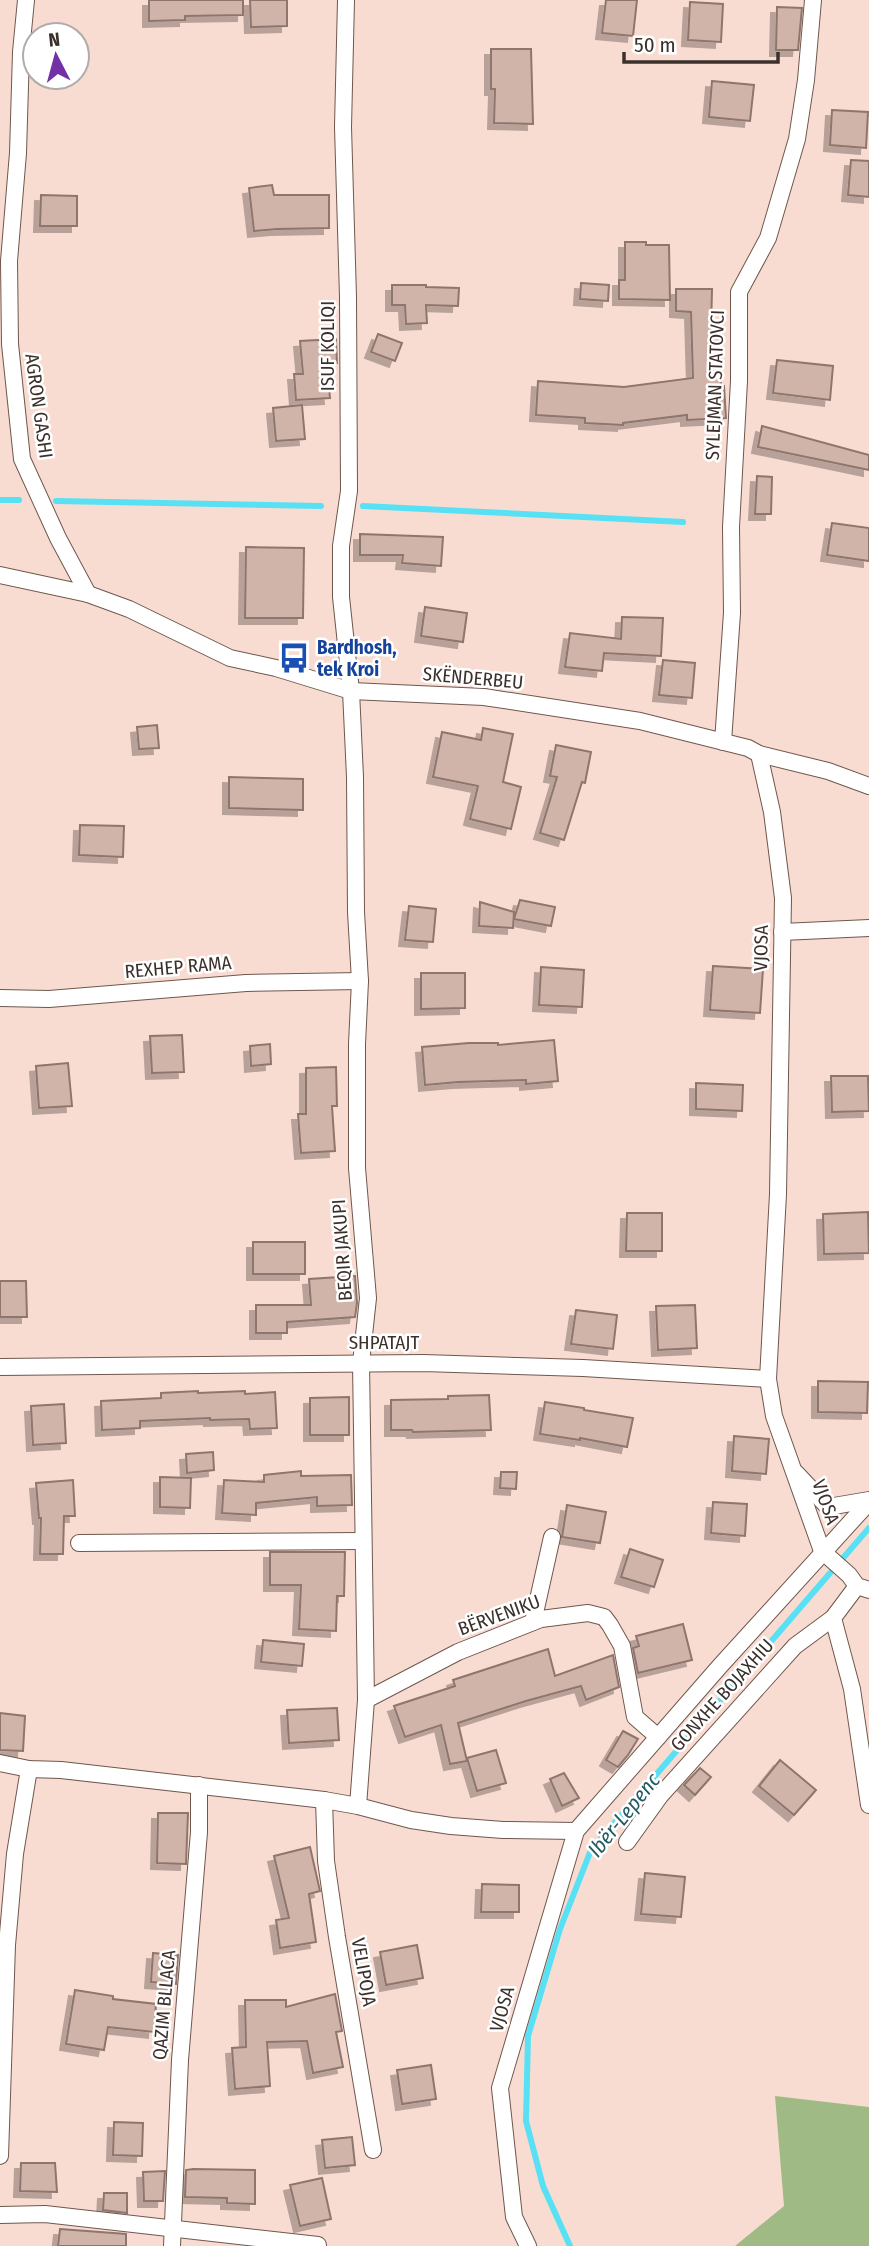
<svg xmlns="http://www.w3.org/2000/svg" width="869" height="2246" font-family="'Fira Sans Condensed',sans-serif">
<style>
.green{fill:#a0ba85}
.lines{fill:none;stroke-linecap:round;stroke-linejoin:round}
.stream{stroke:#58e0f4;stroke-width:6}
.building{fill:#d0b4aa;stroke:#8f766c;stroke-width:2;filter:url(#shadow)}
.minor-casing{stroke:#6f574d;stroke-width:18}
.minor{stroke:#fff;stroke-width:16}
.labels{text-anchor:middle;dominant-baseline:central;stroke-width:5;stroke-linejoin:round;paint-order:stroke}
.street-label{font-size:19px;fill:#3b302c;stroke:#fff}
.transit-label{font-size:19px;font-weight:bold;fill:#164399;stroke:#fff;text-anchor:start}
.water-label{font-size:21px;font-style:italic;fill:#235b64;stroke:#fff}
</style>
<defs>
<filter id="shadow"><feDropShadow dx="-6" dy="6" stdDeviation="0" flood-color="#0004"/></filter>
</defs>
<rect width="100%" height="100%" fill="#f9dcd1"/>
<path class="green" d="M775,2096L869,2107V2246H735L784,2206Z"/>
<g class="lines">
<g class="stream">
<path d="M0,500H19"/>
<path d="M56,501L321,506"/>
<path d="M363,506L683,522"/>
<path d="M570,2246L543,2186L526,2121L528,2036L560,1929L591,1850L869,1528"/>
</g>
</g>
<g class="building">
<path d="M149,0H243V15L185,16V20L149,21Z"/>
<path d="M250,0H287V26L251,27Z"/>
<path d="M606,0H637L633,36L602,33Z"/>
<path d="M690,2L723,4L721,42L688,40Z"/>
<path d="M777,7L802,8L798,50H776Z"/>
<path d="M491,49H531L533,124L494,123L495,89H491Z"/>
<path d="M712,81L754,85L750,121L709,117Z"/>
<path d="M832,110L868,112L866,148L830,145Z"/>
<path d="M851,160L869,161V197L848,195Z"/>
<path d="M272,185L274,195H329V228L277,229L254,231L249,188Z"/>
<path d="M41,195L77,196V226H40Z"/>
<path d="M625,242H646V245H669L670,300L619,299V280H625Z"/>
<path d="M581,283L609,285L608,301L580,299Z"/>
<path d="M392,285H426V287L459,288L458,306L426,305L427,323L406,324L405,305H392Z"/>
<path d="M676,289H712L711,330H720L721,386H724L726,418L687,420V415L623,423V425L585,423V418L536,415L538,381L624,387L693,378L691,312L676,311Z"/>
<path d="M378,334L402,343L395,361L371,352Z"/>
<path d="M336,339L337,363L327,364L330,398L296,400L294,374H303L300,341Z"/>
<path d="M777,360L833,366L830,400L773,393Z"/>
<path d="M302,405L305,439L276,441L273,408Z"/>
<path d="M762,426L869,455V470L758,447Z"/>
<path d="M757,476L772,477L771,514H755Z"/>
<path d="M832,523L869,528V561L827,555Z"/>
<path d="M360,534L443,537L441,566L402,563L403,555H360Z"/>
<path d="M246,547L304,548L303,618H245Z"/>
<path d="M425,607L467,613L463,642L421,636Z"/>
<path d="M622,617L663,618L661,656L604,653L602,671L565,667L570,633L621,639Z"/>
<path d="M663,660L695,663L692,698L659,695Z"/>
<path d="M157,725L159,748L139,749L137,727Z"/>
<path d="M483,728L513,734L503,782L521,787L511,829L470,819L478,786L433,777L442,732L481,740Z"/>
<path d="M556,745L591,752L585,783L582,782L564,840L540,833L557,777L550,776Z"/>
<path d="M229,777L303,779V810L229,808Z"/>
<path d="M80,825L124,826L123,857L79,855Z"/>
<path d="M520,900L555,907L551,926L514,919Z"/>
<path d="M480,902L514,912L513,928L479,926Z"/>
<path d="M409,906L436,909L433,942L405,940Z"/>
<path d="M713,966L763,969L760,1013L710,1010Z"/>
<path d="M541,967L584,970L582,1007L539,1005Z"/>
<path d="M421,973H465V1008L421,1009Z"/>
<path d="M182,1035L184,1072L152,1073L150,1036Z"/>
<path d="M554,1040L558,1081L526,1084V1080L458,1082L425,1085L422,1047L469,1043H498V1045Z"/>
<path d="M270,1044L271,1064L251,1066L250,1046Z"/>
<path d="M68,1063L72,1106L39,1108L36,1066Z"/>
<path d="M336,1067L337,1106H332L335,1151L301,1153L298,1114H306V1068Z"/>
<path d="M831,1076H868L869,1111L832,1112Z"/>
<path d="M696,1083L743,1085L742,1111L696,1109Z"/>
<path d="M868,1212L869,1253L824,1254L823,1214Z"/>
<path d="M627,1213H662V1251H626Z"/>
<rect x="253" y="1242" width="52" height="32"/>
<path d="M355,1276L357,1303L355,1317L287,1322V1333H256V1305H311L309,1279Z"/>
<path d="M0,1281H26L27,1317H0Z"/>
<path d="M695,1305L697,1348L658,1350L656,1306Z"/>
<path d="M576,1310L617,1315L613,1349L571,1344Z"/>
<path d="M818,1381L868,1382L867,1413L818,1412Z"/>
<path d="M198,1391V1393L245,1391V1394L275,1392L277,1428L250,1429L249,1419L210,1420V1418L140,1421V1428L102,1430L101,1401L161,1398V1393Z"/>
<path d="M489,1395L491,1430L413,1432L412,1430H391V1400L448,1399V1396Z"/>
<path d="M349,1397V1435H310V1398Z"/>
<path d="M545,1402L584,1408V1410L633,1418L627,1447L580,1438V1440L540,1434Z"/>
<path d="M64,1404L66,1443L33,1445L31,1406Z"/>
<path d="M734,1436L769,1439L766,1474L732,1471Z"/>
<path d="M213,1452L214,1470L187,1473L186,1454Z"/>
<path d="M301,1471V1476L351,1475L352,1505L317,1506V1497L256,1503V1515L222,1513L224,1480L264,1482V1475Z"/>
<path d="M501,1472H517L516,1489L500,1488Z"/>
<path d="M160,1477L191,1478L190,1508L160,1507Z"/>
<path d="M73,1480L75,1516H64L63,1554H40L41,1518H39L36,1483Z"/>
<path d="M713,1502L747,1504L745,1536L711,1533Z"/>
<path d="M567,1505L606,1512L600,1543L562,1537Z"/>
<path d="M630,1549L663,1560L654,1587L621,1577Z"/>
<path d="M270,1552H345L344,1596H337L336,1631L299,1629L301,1585H270Z"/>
<path d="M683,1624L692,1660L638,1673L633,1648L639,1646L636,1636Z"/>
<path d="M263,1640L304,1644L302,1666L261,1662Z"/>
<path d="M548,1649L555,1676L613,1655L619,1687L586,1700L581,1686L526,1701L458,1723L467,1761L450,1764L441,1725L405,1737L394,1706L455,1686L453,1680Z"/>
<path d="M337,1708L339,1740L289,1743L287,1710Z"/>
<path d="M0,1713L25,1716L23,1751L0,1750Z"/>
<path d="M623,1731L638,1739L628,1755L618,1767L606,1760Z"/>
<path d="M496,1750L506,1783L477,1791L467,1758Z"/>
<path d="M780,1760L816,1790L794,1815L759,1786Z"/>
<path d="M700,1768L711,1777L695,1795L684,1785Z"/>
<path d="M564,1773L579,1798L562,1806L550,1779Z"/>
<path d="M158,1813H188L186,1864L157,1863Z"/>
<path d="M310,1847L320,1891L309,1894L316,1942L280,1948L276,1920L289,1918L274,1856Z"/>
<path d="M645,1873L685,1877L681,1917L641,1914Z"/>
<path d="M482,1884L519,1885V1912H481Z"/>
<path d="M417,1945L423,1978L386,1985L380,1952Z"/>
<path d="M153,1953L178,1955L176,1984L151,1982Z"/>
<path d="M75,1990L113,1996V1999L156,2004L154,2032L108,2027L104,2050L66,2044Z"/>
<path d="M335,1994L342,2031L336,2032L343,2067L313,2073L307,2041L267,2042L270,2086L235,2089L232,2048L246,2047L245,2000H286V2007Z"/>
<path d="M431,2065L436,2099L402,2104L397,2070Z"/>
<path d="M114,2122L143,2123L142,2156L113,2155Z"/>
<path d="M352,2137L355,2165L325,2168L322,2140Z"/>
<path d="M21,2163H55L57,2192L20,2191Z"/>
<path d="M193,2169L255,2170V2204L227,2203V2198L185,2197L186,2170Z"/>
<path d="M165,2171L163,2201H144L143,2172Z"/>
<path d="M322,2178L331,2219L300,2226L290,2185Z"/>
<path d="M104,2193H127V2213L103,2210Z"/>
<path d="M60,2229L126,2234V2246H58Z"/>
</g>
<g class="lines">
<g class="minor-casing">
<g id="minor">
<path d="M26,0L21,52L18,153L9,261L10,344L22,459L58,538L88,594"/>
<path d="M346,0L343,127L348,297L349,491L341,546V597L351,691L355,777L356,912L360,981L357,1044V1168L368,1298L361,1363L366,1700L358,1806"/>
<path d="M0,575L88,594L129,609L230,658L276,668L351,691L484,697L640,721L748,748L759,754L828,771L869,786"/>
<path d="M723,742L732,613L731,527L739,381V292L768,238L797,139L806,80L813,0"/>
<path d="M759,754L772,812L783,898L778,1194L768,1379L774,1416L822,1551L849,1575L857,1586L869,1590"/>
<path d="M782,932L869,928"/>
<path d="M0,998L49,999L246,983L360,981"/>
<path d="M0,1367L423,1363L583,1368L768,1379"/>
<path d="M796,1473L828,1507L869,1500"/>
<path d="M79,1543L363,1541"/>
<path d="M857,1586L833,1618L852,1689L869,1805"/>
<path d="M533,1622L552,1537"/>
<path d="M366,1700L458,1652L541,1619L588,1613L604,1617L610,1625L622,1646L635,1717L658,1737"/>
<path d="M0,1763L29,1769L61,1770L324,1800L358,1806L411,1820L451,1826L503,1830L576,1831"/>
<path d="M324,1800L326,1861L337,1937L373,2150"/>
<path d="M627,1842L660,1796L795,1646L833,1618"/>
<path d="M0,2156L7,1945L15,1854L29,1769"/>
<path d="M0,2215L45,2214L318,2245"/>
<path d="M172,2246L180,2060L199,1832V1785"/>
<path d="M528,2246L514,2217L500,2088L576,1831L720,1666L869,1502"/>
</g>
</g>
<use href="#minor" class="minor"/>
</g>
<defs>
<g id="bus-bare" transform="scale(2.415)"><path d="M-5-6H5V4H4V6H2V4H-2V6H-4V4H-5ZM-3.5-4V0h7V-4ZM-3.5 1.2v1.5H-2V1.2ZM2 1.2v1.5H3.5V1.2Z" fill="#1a4fb4" stroke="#fff" stroke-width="2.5" paint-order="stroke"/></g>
</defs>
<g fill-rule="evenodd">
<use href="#bus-bare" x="294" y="658"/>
</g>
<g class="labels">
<g class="street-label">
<text transform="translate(327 346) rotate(-90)">ISUF KOLIQI</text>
<text transform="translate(715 385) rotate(-88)">SYLEJMAN STATOVCI</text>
<text transform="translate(39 406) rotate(82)">AGRON GASHI</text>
<text transform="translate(473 678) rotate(5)">SKËNDERBEU</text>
<text transform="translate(761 948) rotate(-89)">VJOSA</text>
<text transform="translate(178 967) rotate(-5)">REXHEP RAMA</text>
<text transform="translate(342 1250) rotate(-94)">BEQIR JAKUPI</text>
<text x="384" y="1342">SHPATAJT</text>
<text transform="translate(826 1502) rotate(70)">VJOSA</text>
<text transform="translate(499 1615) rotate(-20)">BËRVENIKU</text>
<text transform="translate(722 1695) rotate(-48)">GONXHE BOJAXHIU</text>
<text transform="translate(364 1972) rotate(80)">VELIPOJA</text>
<text transform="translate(164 2005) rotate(-85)">QAZIM BLLACA</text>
<text transform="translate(502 2009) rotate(-74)">VJOSA</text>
</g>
<g class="transit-label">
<text x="317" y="647">Bardhosh,<tspan x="317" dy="22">tek Kroi</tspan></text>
</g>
<g class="water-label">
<text transform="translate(624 1815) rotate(-51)">Ibër-Lepenc</text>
</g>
</g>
<g transform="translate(56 56) rotate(354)"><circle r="33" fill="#ffffff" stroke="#b1acab" stroke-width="2"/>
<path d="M0-5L12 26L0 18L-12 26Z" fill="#7231a6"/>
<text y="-10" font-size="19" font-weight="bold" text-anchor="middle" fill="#3b302c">N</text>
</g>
<path d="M624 52v10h154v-10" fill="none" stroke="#3b302c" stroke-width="3.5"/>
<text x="634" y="52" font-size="21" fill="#3b302c" stroke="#ffffff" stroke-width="5" paint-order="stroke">50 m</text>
</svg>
